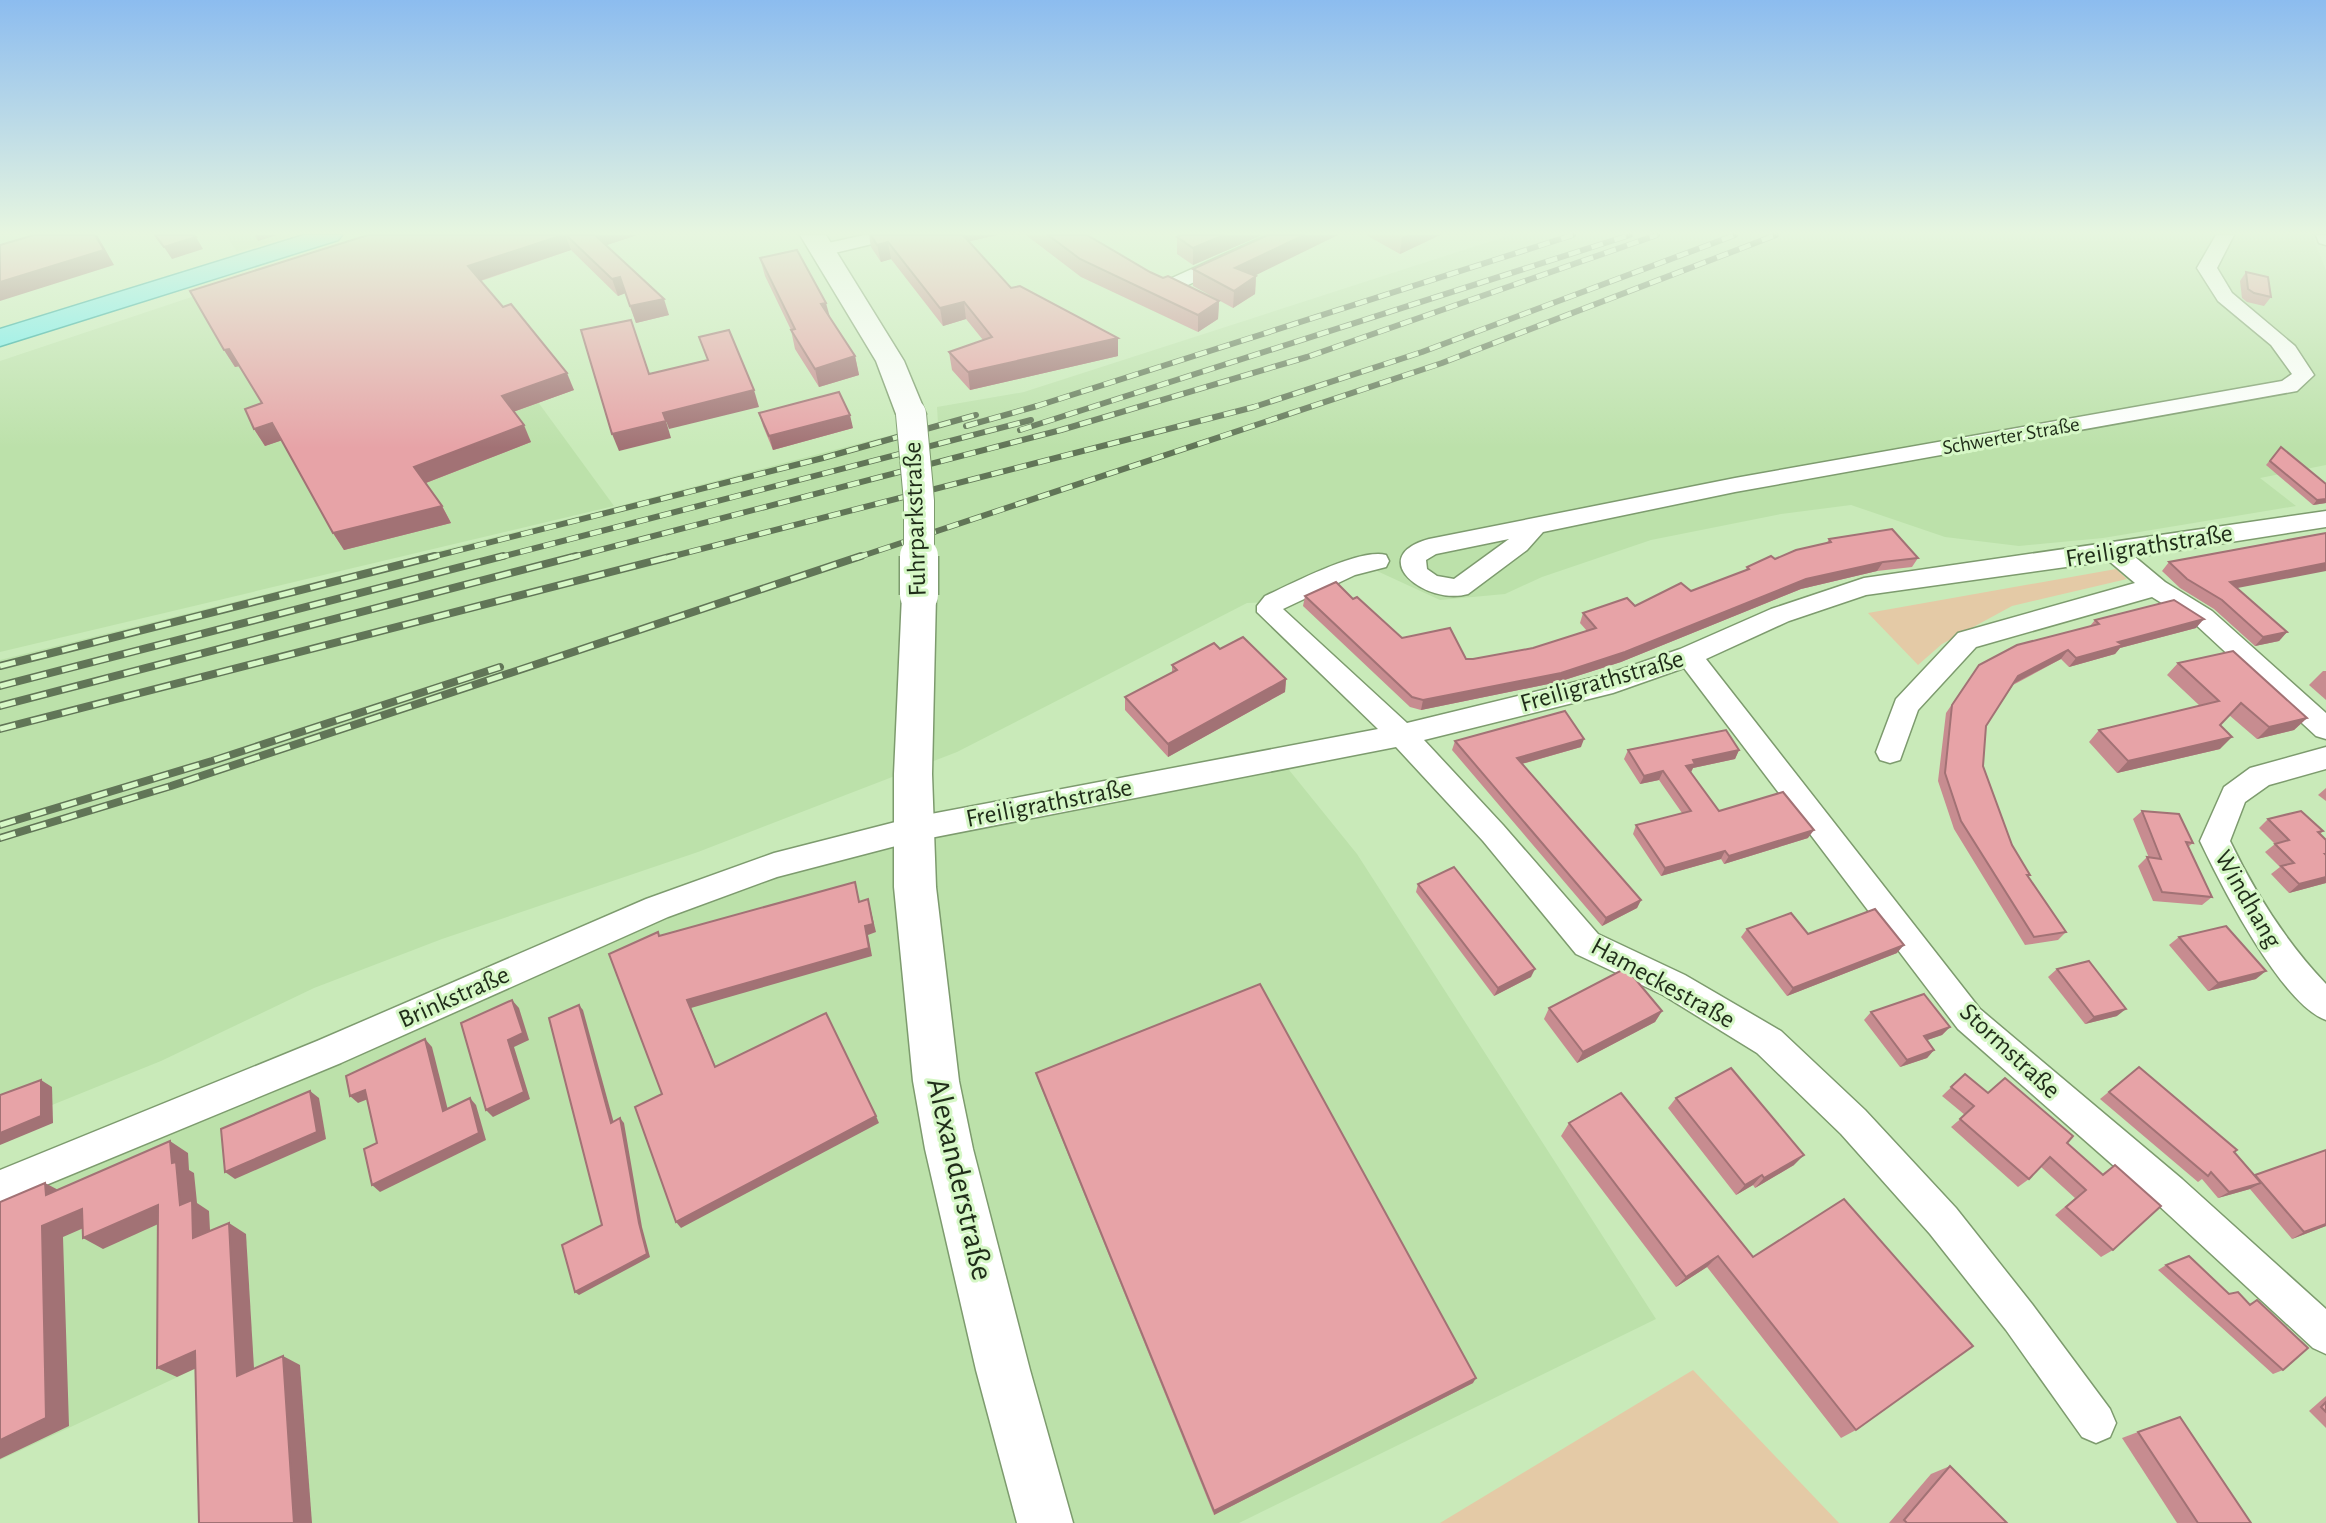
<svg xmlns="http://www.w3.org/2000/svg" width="2326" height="1523" font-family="'Alegreya Sans',sans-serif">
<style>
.built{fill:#bce1aa}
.green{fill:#e4caa6}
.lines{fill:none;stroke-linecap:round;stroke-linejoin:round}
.minor-casing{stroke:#7d9b6e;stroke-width:3}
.secondary-casing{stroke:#7d9b6e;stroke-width:3}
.primary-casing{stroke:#14a19b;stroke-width:3}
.minor{fill:#fff;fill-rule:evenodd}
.secondary{fill:#fff;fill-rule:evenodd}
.primary{fill:#6eeced;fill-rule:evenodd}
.rail-far1-casing{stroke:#617557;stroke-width:6}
.rail-casing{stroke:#617557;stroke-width:8}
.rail-far1{stroke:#d6f7c6;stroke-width:4.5;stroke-dasharray:12;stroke-linecap:butt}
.rail{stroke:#d6f7c6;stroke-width:5;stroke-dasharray:16;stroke-linecap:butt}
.secondary-bridge-far1-casing{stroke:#7d9b6e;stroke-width:32;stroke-linecap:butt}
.secondary-bridge-casing{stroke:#7d9b6e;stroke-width:41;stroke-linecap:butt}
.secondary-bridge-far1{stroke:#fff;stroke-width:30}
.secondary-bridge{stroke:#fff;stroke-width:38}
.wall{fill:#c78c90}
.shaded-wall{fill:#a27275}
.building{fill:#e7a3a7;stroke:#a27275;stroke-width:2}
.labels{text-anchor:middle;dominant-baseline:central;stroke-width:6;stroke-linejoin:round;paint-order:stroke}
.far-street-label{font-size:21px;fill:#1f2c19;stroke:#d6f7c6}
.street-label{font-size:26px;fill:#1f2c19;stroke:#d6f7c6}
.near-street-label{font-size:32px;fill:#1f2c19;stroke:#d6f7c6}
</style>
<rect width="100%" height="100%" fill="#c9eab9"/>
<g class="built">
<path d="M226,235H294L237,252Z"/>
<path d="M377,235L456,290L614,506L0,652V361Z"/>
<path d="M1510,235H2312L2326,270V465L2260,478L2296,506L2103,538L2019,546L1945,537L1851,505L1781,514L1651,540L1542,577L1505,594L1440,600L1364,565L1274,602L1247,603L957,752L698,852L442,939L314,988L161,1061L52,1105L51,1087L0,1107V660L596,512L938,423L937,407L1024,392Z"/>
<path d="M1281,760L1357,854L1656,1319L1239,1523H220L214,1360L0,1460V1187L710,887Z"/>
</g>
<g class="green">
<path d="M2116,569L2127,579L2012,606L1942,644L1918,665L1868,613Z"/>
<path d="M1693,1370L1839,1523H1440Z"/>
</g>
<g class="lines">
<g class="minor-casing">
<g id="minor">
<path d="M864,235H895L893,239L822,256L812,250L815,246Z"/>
<path d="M1267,235H1290L1288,239L1177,290H1163L1160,286L1163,282Z"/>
<path d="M2216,235H2234L2217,268L2232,293L2295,346L2314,375L2297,391L1735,492L1543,532L1527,550L1468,594C1426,606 1364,557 1429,539L1735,478L2282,381L2292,374L2271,345L2218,301L2197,268ZM1509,539L1454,579L1437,576L1427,569L1426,560L1436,554Z"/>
<path d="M2316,235H2326V245L2319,243Z"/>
<path d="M2326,511V527L2135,557L2165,582L2212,611L2326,713V739L2316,736L2194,623L2152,597L1976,647L1918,710L1900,760L1890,763L1880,760L1876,752L1896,699L1958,633L2135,583L2109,561L1866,595L1789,621L1706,659L1980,1009L2182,1179L2326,1309V1354L2313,1348L2156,1203L1958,1029L1684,668L1613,693L1424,740L1503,825L1598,934L1685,975L1781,1031L1865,1110L1956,1208L2032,1304L2110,1409L2116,1423L2110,1437L2096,1443L2082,1437L2006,1330L1930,1234L1841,1134L1757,1053L1663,995L1576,954L1483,841L1396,747L915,841L777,877L668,917L341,1063L0,1204V1170L317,1041L646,899L774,853L915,817L1378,729L1257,612V606L1265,596C1292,584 1359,548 1386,555L1389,561L1386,567L1355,575L1283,609L1407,723L1608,674L1680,649L1771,609L1864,578Z"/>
<path d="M2326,747V769L2269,785L2245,802L2230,841C2255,893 2286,942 2326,984V1020C2281,1004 2221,885 2200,841L2224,787L2250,768Z"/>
</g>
</g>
<g class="secondary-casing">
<g id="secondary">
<path d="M800,235H826L904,361L926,414L922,420L911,423L900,420L896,414L876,361Z"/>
<path d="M919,583L931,587L936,595L932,774L936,887L959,1081L973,1149L1030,1370L1073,1523H1017L976,1370L925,1149L913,1081L894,887V774L902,595L907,587Z"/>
</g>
</g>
<g class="primary-casing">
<path id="primary" d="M304,235H342L338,240L0,346V329Z"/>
</g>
<use href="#minor" class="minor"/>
<use href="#secondary" class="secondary"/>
<use href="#primary" class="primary"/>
<g class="rail-far1-casing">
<g id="rail-far1">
<path d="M966,426L1037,406L1573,235"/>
<path d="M1020,430L1630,235"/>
<path d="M428,558L823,458L976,415"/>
<path d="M497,558L1031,420"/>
<path d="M569,558L1061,430L1307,357L1657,235"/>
<path d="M666,558L1254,407L1422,352L1735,235"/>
<path d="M856,558L1442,363L1776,235"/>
</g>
</g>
<g class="rail-casing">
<g id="rail">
<path d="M0,666L435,556"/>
<path d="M0,686L503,556"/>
<path d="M0,706L576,556"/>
<path d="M0,729L673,556"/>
<path d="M0,825L212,761L500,667"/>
<path d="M0,838L171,786L861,556"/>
</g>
</g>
<use href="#rail-far1" class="rail-far1"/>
<use href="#rail" class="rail"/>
<g class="secondary-bridge-far1-casing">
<path id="secondary-bridge-far1" d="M911,414L919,501V558"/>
</g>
<g class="secondary-bridge-casing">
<path id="secondary-bridge" d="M919,556V595"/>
</g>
<use href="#secondary-bridge-far1" class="secondary-bridge-far1"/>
<use href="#secondary-bridge" class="secondary-bridge"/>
</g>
<g class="wall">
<path d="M368,235H637L606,245L669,315L636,323L625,293L618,296L571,250L481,281L574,390L513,412L531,442L426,483L442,506L451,523L344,550L333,533L282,440L265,446L254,429L262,403L239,366L235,367L224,350Z"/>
<path d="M869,235H997L969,241L1011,288L1118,338V356L970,390L952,370L949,352L983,340L966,319L943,326L891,259L881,262L871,247Z"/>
<path d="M1026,235H1087L1150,272L1219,301L1218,319L1198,332L1081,277Z"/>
<path d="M1262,235L1193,265L1177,254V237Z"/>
<path d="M1366,235H1440L1400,254Z"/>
<path d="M760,258L829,316L855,356L859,375L819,387L795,349L791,330L765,276Z"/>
<path d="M1193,269L1256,276L1255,294L1233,308L1193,286Z"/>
<path d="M2246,272L2271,297L2264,306L2247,302L2242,298L2240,281Z"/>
<path d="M759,413L853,428L773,450L763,426Z"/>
<path d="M2281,447L2326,503L2313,505L2266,465Z"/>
<path d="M1829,539L1918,558L1912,567L1877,571L1801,589L1621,662L1558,682L1421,710L1410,707L1303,606L1305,596L1353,599L1402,638L1466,659H1473L1533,648L1587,631L1580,623L1583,613L1635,606L1691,591L1746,570L1747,567L1827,543Z"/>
<path d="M2169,562L2237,588L2287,632L2279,641L2255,646L2214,609L2180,588L2162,571Z"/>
<path d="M2095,620L2196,628L2120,648L2115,654L2069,667L2061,659L2013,685L1986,726L1983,766L2012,845L2030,875L2028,877L2066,932L2058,940L2025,945L1954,829L1938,781L1946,713L1979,665L2090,626Z"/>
<path d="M2178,663L2307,718L2294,730L2257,739L2229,715L2220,725V749L2117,773L2089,742L2099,730L2200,706L2167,675Z"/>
<path d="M1172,665L1286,679L1285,692L1168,757L1125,710V697L1172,673Z"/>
<path d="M2323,671H2326V700L2309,685Z"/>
<path d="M1455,741L1581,747L1522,764L1641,900L1637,908L1602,926L1452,750Z"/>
<path d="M1628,750H1739L1735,759L1693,768L1691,772L1719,811L1808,838L1724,864L1721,859L1661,876L1633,834L1636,825L1682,813L1659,780L1640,784L1624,759Z"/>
<path d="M2326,788V801L2318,795Z"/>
<path d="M2142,811L2193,843L2188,847L2212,897L2202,905L2153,901L2138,866L2147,857L2149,858L2133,819Z"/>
<path d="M2268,819L2323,831L2320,834L2326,883L2289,893L2271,874L2280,867L2265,852L2275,844L2259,828Z"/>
<path d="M1418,884L1531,977L1494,996L1416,892Z"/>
<path d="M1747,929L1808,934L1897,953L1787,996L1741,937Z"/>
<path d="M2179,937L2256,979L2208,991L2169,945Z"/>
<path d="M2057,969L2117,1016L2085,1024L2048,977Z"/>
<path d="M1549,1008L1662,1011L1655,1022L1577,1063L1544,1019Z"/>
<path d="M1871,1012L1950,1027L1942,1035L1927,1040L1934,1050L1927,1058L1900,1067L1864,1020Z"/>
<path d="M2139,1067L2234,1152L2254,1176L2326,1226L2292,1239L2250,1189L2218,1198L2202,1179L2198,1182L2100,1099Z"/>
<path d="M1036,1073L1473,1383L1214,1515L1038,1080Z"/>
<path d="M1965,1074L1988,1093L2067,1143L2102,1174L2115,1165L2113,1250L2101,1257L2055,1215L2075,1198L2041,1167L2029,1179L2018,1187L1951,1127L1965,1115L1942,1096Z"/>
<path d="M1676,1098L1794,1165L1755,1188L1753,1185L1736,1195L1668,1108Z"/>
<path d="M1569,1123L1753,1257L1856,1430L1841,1438L1707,1267L1676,1287L1561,1136Z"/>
<path d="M2166,1265L2249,1304L2257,1300L2283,1370L2273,1374L2158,1270Z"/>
<path d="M2326,1396V1428L2309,1411Z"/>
<path d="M2138,1432L2251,1523H2177L2122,1438Z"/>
<path d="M1950,1466L2007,1523H1889L1931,1474Z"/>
</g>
<g class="shaded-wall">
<path d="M95,235H97L114,265L0,301V282Z"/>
<path d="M255,235H277L258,241Z"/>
<path d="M563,235H565L571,250L476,282L468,266Z"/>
<path d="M593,235H637L598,248Z"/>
<path d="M957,235H997L958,244Z"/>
<path d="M1224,235H1262L1193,265V248Z"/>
<path d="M1304,235H1338L1234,286L1235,268Z"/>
<path d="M1408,235H1440L1400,254L1402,237Z"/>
<path d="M196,237L203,249L172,259L164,247Z"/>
<path d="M888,242L891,259L881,262L877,245Z"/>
<path d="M1256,276L1255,294L1233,308L1234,291Z"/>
<path d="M620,277L626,293L618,296L612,279Z"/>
<path d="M664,299L669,315L636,323L630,306Z"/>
<path d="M1219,301L1218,319L1198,332V315Z"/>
<path d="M964,302L966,319L943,326L940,308Z"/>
<path d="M826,303L831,321L821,304Z"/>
<path d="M1118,338V356L970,390L968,372Z"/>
<path d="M229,349L240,366L235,367L224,350Z"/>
<path d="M855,356L859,375L819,387L815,369Z"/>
<path d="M567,373L574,390L510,413L502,396Z"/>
<path d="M754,390L759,407L669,429L663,413Z"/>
<path d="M850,415L853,428L773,450L769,436Z"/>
<path d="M666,421L671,438L619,451L612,434Z"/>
<path d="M272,423L283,440L265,446L254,429Z"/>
<path d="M524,425L531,442L423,484L414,467Z"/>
<path d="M2326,499V503L2313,505L2317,500Z"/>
<path d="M442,506L451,523L344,550L333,533Z"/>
<path d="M1883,562L1877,571L1801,589L1621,662L1558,682L1421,710L1423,700L1806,579Z"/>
<path d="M2326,563V571L2222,591L2230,582Z"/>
<path d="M2204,619L2196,628L2120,648L2115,654L2069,667L2076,658L2118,642Z"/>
<path d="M2287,632L2279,641L2255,646L2263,637Z"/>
<path d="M2068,650L2061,659L2011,685L2018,676Z"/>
<path d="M1286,679L1285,692L1168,757V744Z"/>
<path d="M2307,718L2294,730L2257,739L2269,727Z"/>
<path d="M2232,737L2220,749L2117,773L2128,761Z"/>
<path d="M1584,739L1581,747L1514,766L1517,758Z"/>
<path d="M1739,750L1735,759L1693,768L1691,772L1686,766L1693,760Z"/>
<path d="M1663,771L1659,780L1640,784L1644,776Z"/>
<path d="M1814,830L1808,838L1724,864L1729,856Z"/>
<path d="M1725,851L1721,859L1661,876L1665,868Z"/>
<path d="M2326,877V883L2289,893L2299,884Z"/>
<path d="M868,899L876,932L868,935L872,956L691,1008L719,1075L715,1067L687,1000L865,926Z"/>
<path d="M1641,900L1637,908L1602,926L1606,918Z"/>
<path d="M1904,945L1897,953L1787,996L1793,988Z"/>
<path d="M1535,969L1531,977L1494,996L1498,988Z"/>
<path d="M2266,971L2256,979L2208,991L2218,983Z"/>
<path d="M512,1000L519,1008L529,1040L514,1047L530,1099L493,1117L486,1110L508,1040Z"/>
<path d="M579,1005L583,1010L615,1127L611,1123Z"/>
<path d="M2126,1009L2117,1016L2085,1024L2094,1017Z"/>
<path d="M1662,1011L1655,1022L1577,1063L1583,1052Z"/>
<path d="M1950,1027L1942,1035L1916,1044L1924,1036Z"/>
<path d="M425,1039L432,1047L450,1118L443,1111Z"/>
<path d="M1934,1050L1927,1058L1900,1067L1907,1060Z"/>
<path d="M41,1080L52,1087L53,1123L0,1145V1133Z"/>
<path d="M365,1090L373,1097L358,1103L350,1096Z"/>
<path d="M310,1091L319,1098L326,1139L235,1179L225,1172Z"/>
<path d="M470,1098L476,1105L486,1140L380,1192L372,1185Z"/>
<path d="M876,1116L879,1123L681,1228L676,1222Z"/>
<path d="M620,1118L624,1123L642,1227L650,1257L579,1295L575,1292L639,1223Z"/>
<path d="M170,1141L188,1153L189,1170L194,1173L197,1203L209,1211L211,1249L193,1238L180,1205L172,1163Z"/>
<path d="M1804,1155L1794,1165L1755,1188L1764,1178Z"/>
<path d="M1762,1175L1753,1185L1736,1195L1745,1185Z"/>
<path d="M45,1183L66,1194L46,1195Z"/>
<path d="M2261,1183L2250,1189L2218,1198L2229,1192Z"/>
<path d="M158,1205L176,1216L103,1249L83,1238Z"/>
<path d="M82,1209L102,1220L63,1237L69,1426L0,1459V1440L42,1226Z"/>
<path d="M229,1223L246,1234L255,1385L237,1376Z"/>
<path d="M2326,1224V1226L2292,1239L2304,1232Z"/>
<path d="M1718,1256L1707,1267L1676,1287L1686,1277Z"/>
<path d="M195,1351L214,1360L177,1377L157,1368Z"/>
<path d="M283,1356L300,1365L312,1523H294Z"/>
<path d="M1476,1378L1473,1383L1214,1515V1511Z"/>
</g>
<g class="building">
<path d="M34,235H95L104,250L0,282V245Z"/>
<path d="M155,235H193L196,237L164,247Z"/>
<path d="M368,235H563L468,266L503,307L511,304L567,373L502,396L524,425L414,467L442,506L333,533L272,423L254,429L245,409L262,403L229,349L224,350L190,291Z"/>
<path d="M566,235H595L664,299L630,306L620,277L612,279Z"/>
<path d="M871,235H963L1011,288L1020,286L1118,338L968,372L949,352L992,337L964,302L940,308L888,242L877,245Z"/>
<path d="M1048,235H1087L1150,272L1163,278L1168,276L1219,301L1198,315L1080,259Z"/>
<path d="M1182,235H1224L1193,248L1177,237Z"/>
<path d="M1268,235H1304L1235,268L1256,276L1234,291L1193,269Z"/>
<path d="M797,250L826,303L821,304L855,356L815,369L791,330L795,329L760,258Z"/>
<path d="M2246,272L2268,277L2271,297L2254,293L2248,289Z"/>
<path d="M631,320L649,374L708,360L699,337L729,330L754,390L663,413L666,421L612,434L581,330Z"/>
<path d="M839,392L850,415L769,436L759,413Z"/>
<path d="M2281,447L2326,484V499L2317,500L2270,461Z"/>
<path d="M1892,529L1918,558L1883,562L1806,579L1625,652L1561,673L1423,700L1412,697L1305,596L1336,582L1353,599L1357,597L1402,638L1450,628L1466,659H1473L1533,648L1596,628L1583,613L1627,598L1635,606L1681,583L1691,591L1749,569L1747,567L1771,556L1775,559L1796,550L1831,542L1829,539Z"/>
<path d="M2326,533V563L2230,582L2287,632L2263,637L2222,600L2187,579L2169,562Z"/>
<path d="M2174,600L2204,619L2118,642L2123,645L2076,658L2068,650L2018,676L1986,726L1983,766L2012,845L2030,875H2027L2066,932L2034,937L1961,821L1945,773L1952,705L1979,665L2017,645L2099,624L2095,620Z"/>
<path d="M1243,637L1286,679L1168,744L1125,697L1177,670L1172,665L1214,643L1220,649Z"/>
<path d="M2233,651L2307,718L2269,727L2241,703L2220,725L2232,737L2128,761L2099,730L2219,701L2178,663Z"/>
<path d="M1565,711L1584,739L1517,758L1641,900L1606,918L1455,741Z"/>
<path d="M1726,730L1739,750L1693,760L1695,764L1686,766L1719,811L1783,792L1814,830L1729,856L1725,851L1665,868L1636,825L1691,811L1663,771L1644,776L1628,750Z"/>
<path d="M2142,811L2179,814L2193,843L2186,842L2212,897L2162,892L2147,857L2161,859Z"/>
<path d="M2301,811L2323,831L2318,832L2326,840V854H2325L2326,855V877L2299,884L2281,866L2294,863L2275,844L2289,840L2268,819Z"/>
<path d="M1454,867L1535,969L1498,988L1418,884Z"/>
<path d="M855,882L859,902L868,899L873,924L865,926L869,948L687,1000L715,1067L826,1013L876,1116L676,1222L635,1107L662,1094L609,954L658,932L659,936Z"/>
<path d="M1875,909L1904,945L1793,988L1747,929L1791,913L1808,934Z"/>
<path d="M2226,926L2266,971L2218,983L2179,937Z"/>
<path d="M2089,961L2126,1009L2094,1017L2057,969Z"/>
<path d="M1626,968L1662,1011L1583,1052L1549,1008Z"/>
<path d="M1260,984L1476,1378L1214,1511L1036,1073Z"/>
<path d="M1924,994L1950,1027L1924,1036L1934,1050L1907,1060L1871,1012Z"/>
<path d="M512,1000L523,1033L508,1040L524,1092L486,1110L461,1023Z"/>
<path d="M579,1005L611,1123L620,1118L639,1223L647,1254L575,1292L562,1245L602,1225L549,1018Z"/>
<path d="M425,1039L443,1111L470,1098L479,1133L372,1185L364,1149L377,1143L365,1090L350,1096L346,1076Z"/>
<path d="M2139,1067L2237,1150L2234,1152L2261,1183L2229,1192L2211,1172L2208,1176L2109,1092Z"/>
<path d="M1731,1068L1804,1155L1764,1178L1762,1175L1745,1185L1676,1098Z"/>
<path d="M1965,1074L1988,1093L2005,1078L2073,1136L2067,1143L2103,1175L2115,1165L2161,1206L2113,1250L2066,1207L2086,1190L2050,1157L2029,1179L1960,1119L1974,1106L1951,1087Z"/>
<path d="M41,1080V1116L0,1133V1095Z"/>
<path d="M310,1091L317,1132L225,1172L221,1129Z"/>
<path d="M1621,1093L1753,1257L1844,1199L1973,1346L1856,1430L1718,1256L1686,1277L1569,1123Z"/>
<path d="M170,1141L172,1163L176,1162L180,1205L192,1200L193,1238L229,1223L237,1376L283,1356L294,1523H199L195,1351L157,1368L158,1205L83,1238L82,1209L42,1226L46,1418L0,1440V1202L45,1183L46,1195Z"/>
<path d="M2326,1150V1224L2304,1232L2255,1175Z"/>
<path d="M2189,1256L2229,1294L2238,1292L2250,1305L2257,1300L2308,1348L2283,1370L2166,1265Z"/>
<path d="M2326,1402V1412L2321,1407Z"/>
<path d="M2180,1417L2251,1523H2198L2138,1432Z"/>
<path d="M1950,1466L2007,1523H1907L1904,1520Z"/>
</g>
<linearGradient id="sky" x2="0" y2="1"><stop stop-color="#8cbcef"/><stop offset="0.52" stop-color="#e7f6e0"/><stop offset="1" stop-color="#e7f6e0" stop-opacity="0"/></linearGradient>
<rect width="2326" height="448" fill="url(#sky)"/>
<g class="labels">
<g class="far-street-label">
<text transform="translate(2011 436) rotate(-10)">Schwerter Straße</text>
</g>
<g class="street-label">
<text transform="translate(915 519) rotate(-92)">Fuhrparkstraße</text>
<text transform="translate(2149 546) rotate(-9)">Freiligrathstraße</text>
<text transform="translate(1602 681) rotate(-16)">Freiligrathstraße</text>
<text transform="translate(1049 803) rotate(-11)">Freiligrathstraße</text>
<text transform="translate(2248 899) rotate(60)">Windhang</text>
<text transform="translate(1663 983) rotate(29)">Hameckestraße</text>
<text transform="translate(454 997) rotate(-24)">Brinkstraße</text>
<text transform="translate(2010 1051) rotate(43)">Stormstraße</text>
</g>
<g class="near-street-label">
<text transform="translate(960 1179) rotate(77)">Alexanderstraße</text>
</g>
</g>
</svg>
